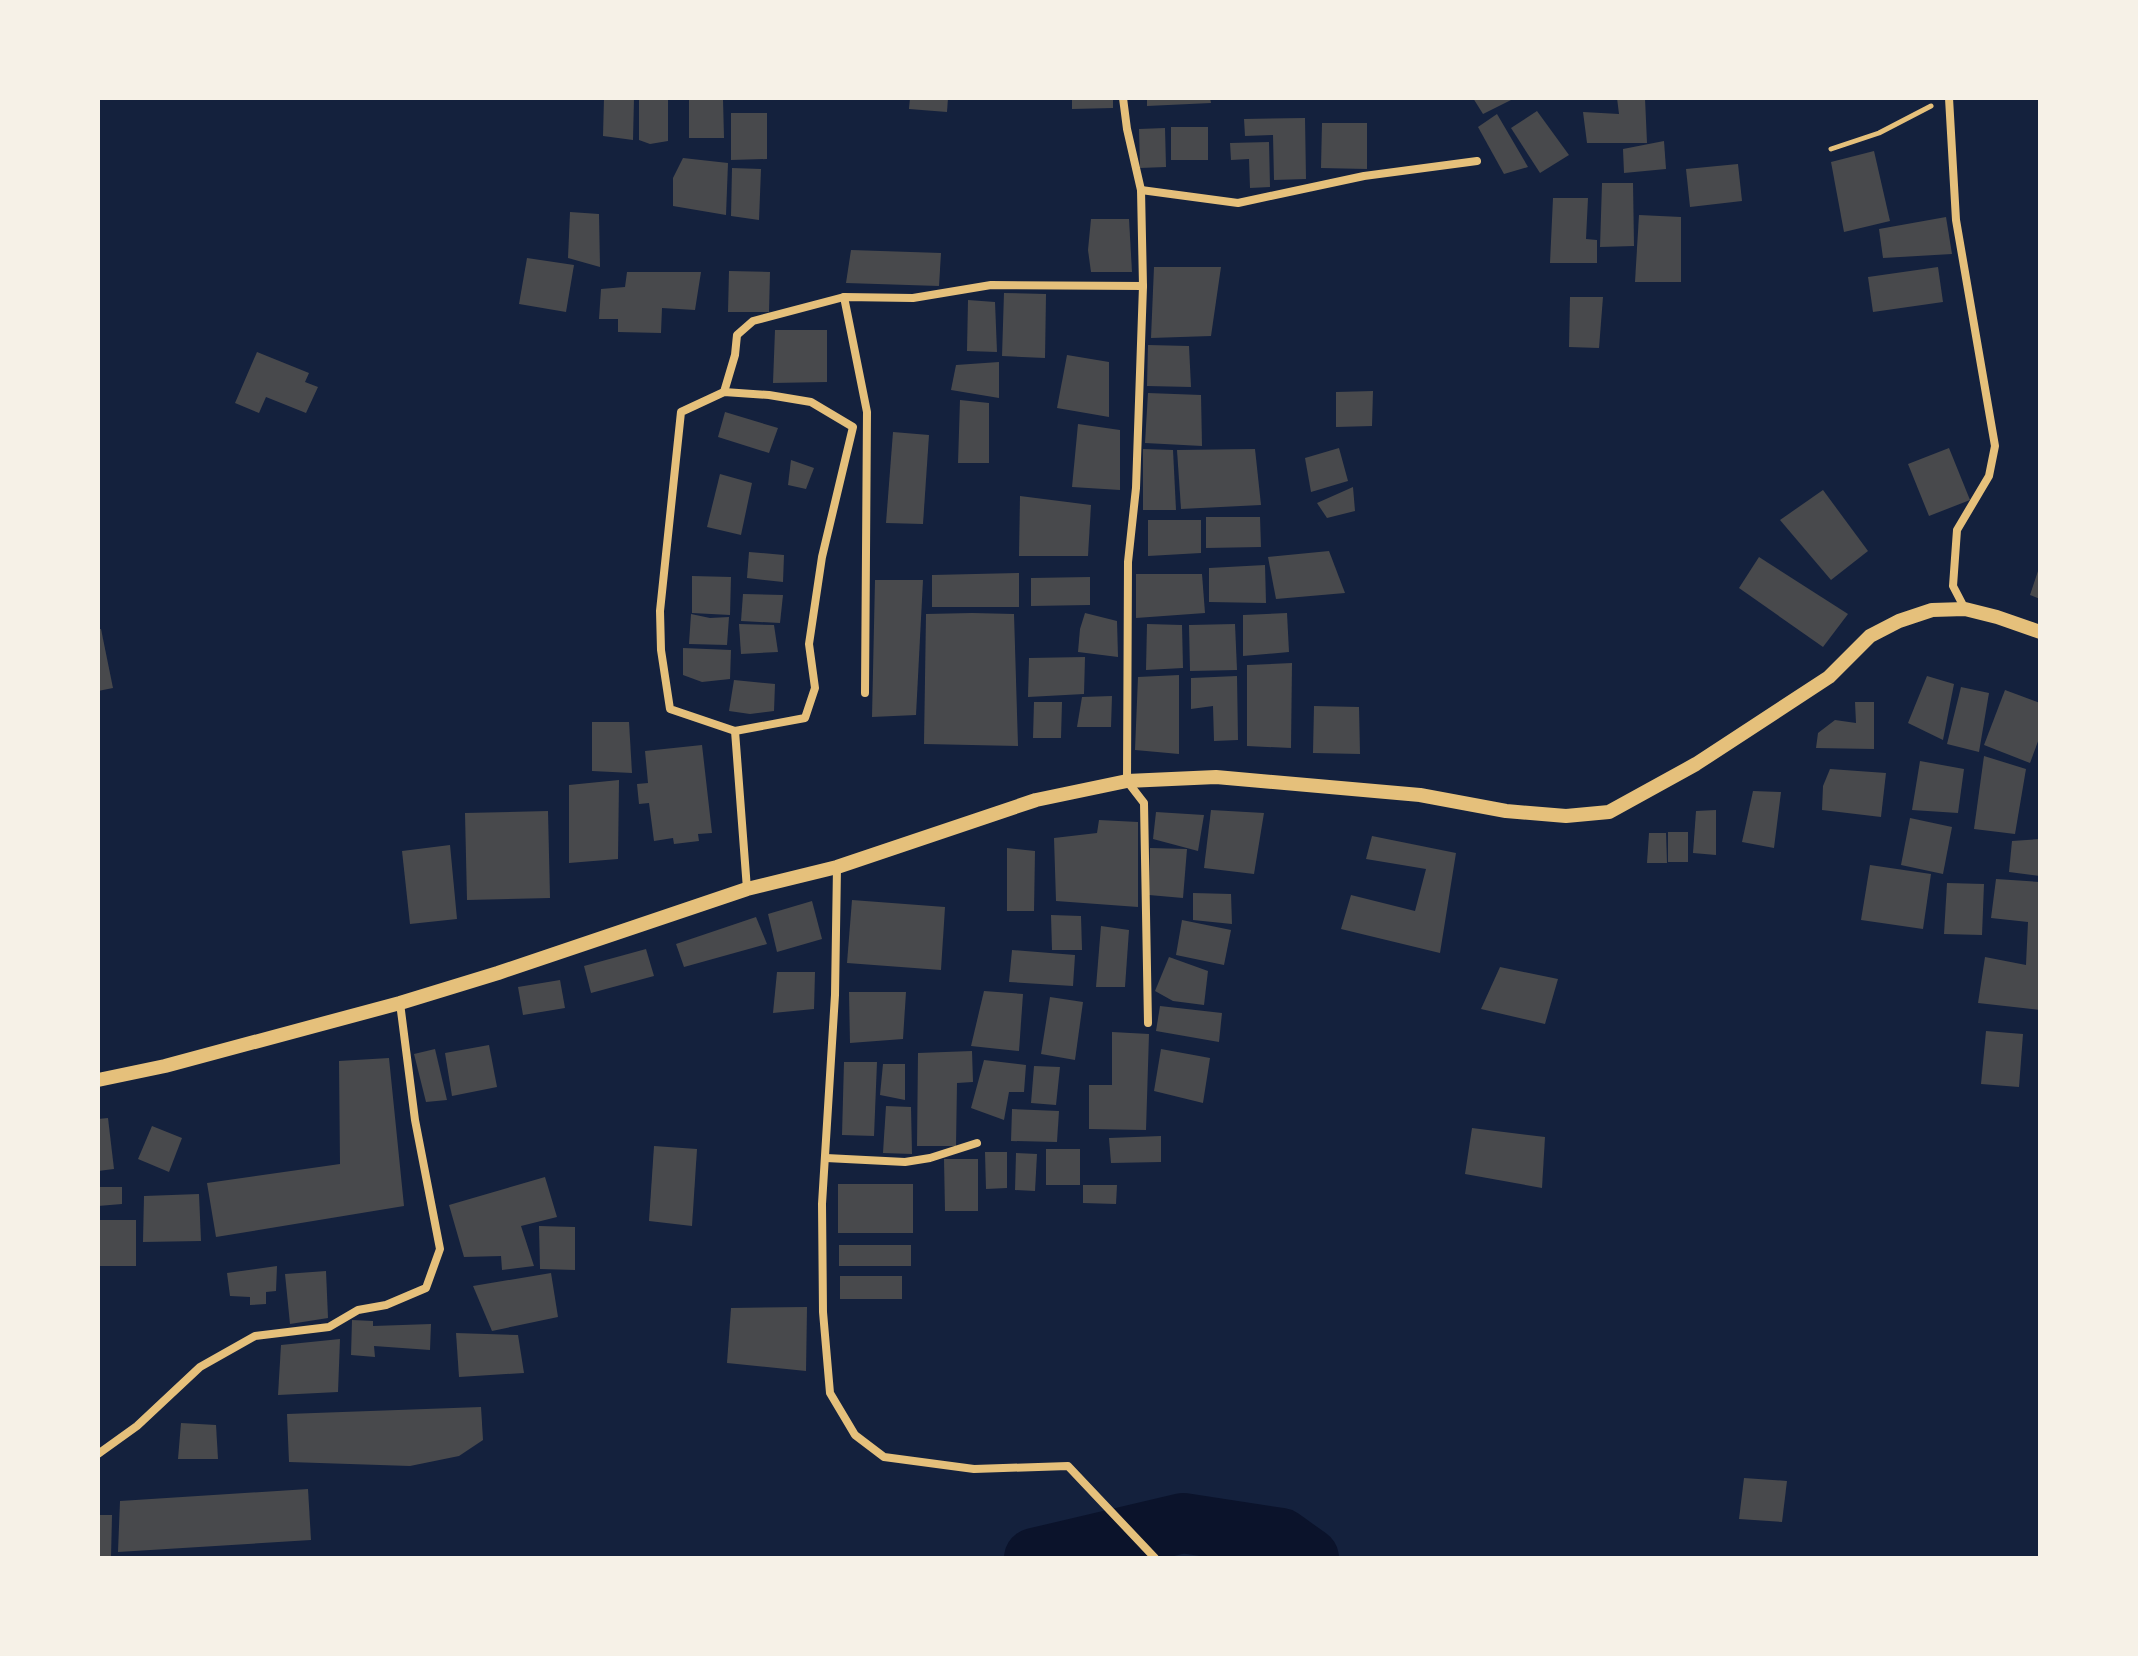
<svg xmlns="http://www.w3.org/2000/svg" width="2138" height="1656" font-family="'Work Sans',sans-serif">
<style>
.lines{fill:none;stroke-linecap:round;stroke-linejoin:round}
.river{stroke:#0b132b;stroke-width:60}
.building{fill:#48494c}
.path{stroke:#e5c07b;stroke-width:5}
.minor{stroke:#e5c07b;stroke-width:8}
.tertiary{stroke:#e5c07b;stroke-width:14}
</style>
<rect width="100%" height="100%" fill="#14213d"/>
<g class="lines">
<path class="river" d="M1034,1558L1183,1523L1281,1538L1309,1558"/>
</g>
<g class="building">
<path d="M604,98H634L633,140L603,136Z"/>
<path d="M639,98L668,99V141L650,144L639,140Z"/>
<path d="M910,98H948L947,112L909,109Z"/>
<path d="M1072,98H1113V108L1072,109Z"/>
<path d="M1147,98H1210L1211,103L1147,106Z"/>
<path d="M1473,98H1515L1483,114Z"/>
<path d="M1617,98H1645L1647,143H1587L1583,112L1619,114Z"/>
<path d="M689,99H723L724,138H689Z"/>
<path d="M1537,111L1569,155L1540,173L1511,128Z"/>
<path d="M731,113H767V159L731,160Z"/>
<path d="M1497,114L1528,167L1504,174L1478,127Z"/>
<path d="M1305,118L1306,179L1274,180L1273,135L1245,136L1244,119Z"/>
<path d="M1322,123H1367V169L1321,168Z"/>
<rect x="1171" y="127" width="37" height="33"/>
<path d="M1165,128L1166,167L1140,168L1139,129Z"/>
<path d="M1664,141L1666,169L1624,173L1623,149Z"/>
<path d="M1269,142L1270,187L1250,188L1249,159L1231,160L1230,143Z"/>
<path d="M1874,151L1890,221L1844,232L1831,162Z"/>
<path d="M683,158L728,163L726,215L673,206V178Z"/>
<path d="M1738,164L1742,201L1690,207L1686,169Z"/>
<path d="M732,168L761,169L759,220L731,216Z"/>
<path d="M1602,183H1633L1634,246L1600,247Z"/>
<path d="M1553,198H1588L1586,239L1597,240V263H1550Z"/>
<path d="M570,212L599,214L600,267L568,258Z"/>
<path d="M1639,215L1681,217V282H1635Z"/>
<path d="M1946,217L1952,254L1883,258L1879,229Z"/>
<path d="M1091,219H1129L1132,272H1091L1088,250Z"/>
<path d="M851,250L941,253L939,286L846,283Z"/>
<path d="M527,258L574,265L566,312L519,304Z"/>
<path d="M1154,267H1221L1211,336L1151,338Z"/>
<path d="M1938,267L1943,302L1873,312L1868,277Z"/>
<path d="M729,271L770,272L769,312H728Z"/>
<path d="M627,272H701L695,310L662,308L661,333L618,332V319H599L601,289L625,287Z"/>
<path d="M1004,293L1046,294L1045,358L1002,356Z"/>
<path d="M1570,297H1603L1599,348L1569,347Z"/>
<path d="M968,300L995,302L997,352L967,351Z"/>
<path d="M775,330H827V382L773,383Z"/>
<path d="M1148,345L1189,346L1191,387L1147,386Z"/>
<path d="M257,352L309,373L305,382L318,387L306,413L266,397L259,413L235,403Z"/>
<path d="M1067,355L1109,362V417L1057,408Z"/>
<path d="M999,362V398L951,390L956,365Z"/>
<path d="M1373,391L1372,426L1336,427V392Z"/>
<path d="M1148,393L1201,395L1202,446L1145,443Z"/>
<path d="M960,400L989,403V463H958Z"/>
<path d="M725,412L778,428L769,453L718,437Z"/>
<path d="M1078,424L1120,430V490L1072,487Z"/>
<path d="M893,432L929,435L923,524L886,523Z"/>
<path d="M1339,448L1348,481L1311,492L1305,458Z"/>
<path d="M1949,448L1970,500L1929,516L1908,464Z"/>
<path d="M1143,449L1173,450L1176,510H1143Z"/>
<path d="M1255,449L1261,505L1181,509L1177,450Z"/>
<path d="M791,460L814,468L806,489L788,485Z"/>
<path d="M720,474L752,483L741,535L707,527Z"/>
<path d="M1353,487L1355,511L1327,518L1317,503Z"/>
<path d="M1823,490L1868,551L1831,580L1780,520Z"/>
<path d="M1020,496L1091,505L1088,556H1019Z"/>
<path d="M1206,517H1260L1261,547L1206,548Z"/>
<path d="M1148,520H1201V553L1148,556Z"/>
<path d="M1329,551L1345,593L1276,599L1268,557Z"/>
<path d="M749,552L784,555L783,582L747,578Z"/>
<path d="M1759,557L1848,614L1823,647L1739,588Z"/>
<path d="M1265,565L1266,603L1209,602V568Z"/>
<path d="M2040,565V599L2030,595Z"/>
<path d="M1019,573V607H932V575Z"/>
<path d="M1136,574H1202L1205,613L1136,618Z"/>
<path d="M692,576L731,577L730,615L692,613Z"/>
<path d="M1090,577V605L1031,606V578Z"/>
<path d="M875,580H923L916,715L872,717Z"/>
<path d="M743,594L783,595L780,623L741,621Z"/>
<path d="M972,613L1014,614L1018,746L924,744L926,614Z"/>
<path d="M1085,613L1117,621L1118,657L1078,652L1080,629Z"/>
<path d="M1287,613L1289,652L1243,656V615Z"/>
<path d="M691,614L710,618L729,617L727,645L689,644Z"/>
<path d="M739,624L774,625L778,652L741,654Z"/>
<path d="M1147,624L1182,625L1183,668L1146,670Z"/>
<path d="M1235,624L1237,670L1190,671L1189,625Z"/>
<path d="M98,629H101L113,688L98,691Z"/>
<path d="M683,648L731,650L730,679L702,682L683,675Z"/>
<path d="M1085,657L1084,694L1028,697L1029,658Z"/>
<path d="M1292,663L1291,748L1247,746V665Z"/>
<path d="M1179,675V754L1135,750L1138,677Z"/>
<path d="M1237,676L1238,740L1214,741L1213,706L1191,709V678Z"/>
<path d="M1927,676L1954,684L1943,740L1908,723Z"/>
<path d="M734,680L775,684L774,711L750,714L729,711Z"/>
<path d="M1961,687L1989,693L1979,752L1947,744Z"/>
<path d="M2005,690L2040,703V736L2030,763L1984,745Z"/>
<path d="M1112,696L1111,727H1077L1082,697Z"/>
<path d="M1034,702H1062L1061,738H1033Z"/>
<path d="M1855,702H1874V749L1816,748L1818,733L1835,720L1856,723Z"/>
<path d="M1314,706L1359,707L1360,754L1313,753Z"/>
<path d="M592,722H629L632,773L592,771Z"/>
<path d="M702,745L712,833L698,834L699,841L674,844L673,838L654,841L649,803L639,804L637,784L648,783L645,751Z"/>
<path d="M1984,756L2026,769L2015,834L1974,829Z"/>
<path d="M1920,761L1964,769L1958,813L1912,810Z"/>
<path d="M1830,769L1886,773L1881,817L1822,810L1823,786Z"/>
<path d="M619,780L618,859L569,863V785Z"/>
<path d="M1753,791L1781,792L1774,848L1742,842Z"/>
<path d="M1211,810L1264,813L1254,874L1204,868Z"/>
<path d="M1716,810V855L1693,853L1696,811Z"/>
<path d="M548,811L550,898L467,900L465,813Z"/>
<path d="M1156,812L1204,815L1198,851L1153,839Z"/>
<path d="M1910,818L1952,827L1943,874L1901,865Z"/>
<path d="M1099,820L1138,822V907L1056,901L1054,838L1097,833Z"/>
<rect x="1668" y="832" width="20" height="30"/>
<path d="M1649,833H1666L1667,863H1647Z"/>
<path d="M1372,836L1456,853L1440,953L1341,929L1351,895L1415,911L1426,869L1366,859Z"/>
<path d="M2040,839V876L2009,872L2012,841Z"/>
<path d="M450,845L457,919L410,924L402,851Z"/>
<path d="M1007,848L1035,851L1034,911H1007Z"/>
<path d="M1150,848L1187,849L1183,898L1149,895Z"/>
<path d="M1870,865L1931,874L1923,929L1861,920Z"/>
<path d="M1996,879L2040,882V1010L1978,1003L1985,957L2026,965L2028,922L1991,918Z"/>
<path d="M1947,883L1984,884L1982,935L1944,934Z"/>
<path d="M1193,893L1231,894L1232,924L1193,920Z"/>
<path d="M852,900L945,907L941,970L847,963Z"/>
<path d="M812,901L822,939L777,952L768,914Z"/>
<path d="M1051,915L1081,916L1082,950H1052Z"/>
<path d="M756,917L767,944L684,967L676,944Z"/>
<path d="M1182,920L1231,930L1224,965L1176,955Z"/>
<path d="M1101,926L1129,930L1125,987H1096Z"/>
<path d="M646,949L654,976L591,993L584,966Z"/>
<path d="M1012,950L1075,955L1073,986L1009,982Z"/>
<path d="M1169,957L1208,971L1204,1005L1173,1001L1155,991Z"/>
<path d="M1500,967L1558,979L1545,1024L1481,1009Z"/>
<path d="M777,972H815L814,1009L773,1013Z"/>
<path d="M560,980L565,1008L523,1015L518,987Z"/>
<path d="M984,991L1023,994L1019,1051L971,1046Z"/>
<path d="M849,992H906L903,1039L850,1043Z"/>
<path d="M1050,997L1083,1002L1075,1060L1041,1054Z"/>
<path d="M1160,1006L1222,1013L1219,1042L1156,1031Z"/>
<path d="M1986,1031L2023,1034L2019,1087L1981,1084Z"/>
<path d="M1112,1032L1149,1034L1146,1130L1089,1129V1085H1112Z"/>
<path d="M489,1045L497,1087L452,1096L445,1053Z"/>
<path d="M435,1049L447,1100L426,1102L414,1054Z"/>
<path d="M1161,1049L1210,1058L1203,1103L1154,1091Z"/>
<path d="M972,1051L973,1082L957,1083L956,1146H917L918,1053Z"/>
<path d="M389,1058L404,1206L216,1237L207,1183L340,1164L339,1061Z"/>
<path d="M984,1060L1026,1065L1024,1092H1009L1004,1120L971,1108Z"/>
<path d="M844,1062H877L874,1136L842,1135Z"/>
<path d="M883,1064H905V1100L880,1095Z"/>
<path d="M1034,1066L1060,1067L1056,1105L1031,1103Z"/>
<path d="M886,1106L911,1107L912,1154L883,1153Z"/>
<path d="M1012,1109L1059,1111L1057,1142L1011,1141Z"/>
<path d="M108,1118L114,1169L98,1171V1119Z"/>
<path d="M152,1126L182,1138L169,1172L138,1159Z"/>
<path d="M1472,1128L1545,1137L1542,1188L1465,1174Z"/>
<path d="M1161,1136V1162L1111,1163L1109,1138Z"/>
<path d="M654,1146L697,1149L692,1226L649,1221Z"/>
<rect x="1046" y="1149" width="34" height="36"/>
<path d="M985,1152H1007V1188L986,1189Z"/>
<path d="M1016,1153L1037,1154L1035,1191L1015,1190Z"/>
<path d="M944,1159H978V1211H945Z"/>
<path d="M545,1177L557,1217L521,1226L534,1266L502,1270L501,1256L464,1257L449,1205Z"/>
<rect x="838" y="1184" width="75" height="49"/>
<path d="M1083,1185H1117L1116,1204L1083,1203Z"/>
<path d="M98,1187H122V1204L98,1206Z"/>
<path d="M199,1194L201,1241L143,1242L144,1196Z"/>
<rect x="98" y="1220" width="38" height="46"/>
<path d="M539,1226L575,1227V1270L540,1269Z"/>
<rect x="839" y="1245" width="72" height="21"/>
<path d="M277,1266L276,1291L266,1292V1304L250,1305V1297L230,1296L227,1273Z"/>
<path d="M326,1271L328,1318L290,1324L285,1274Z"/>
<path d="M551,1273L558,1317L492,1331L473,1286Z"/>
<rect x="840" y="1276" width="62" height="23"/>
<path d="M807,1307L806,1371L727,1363L731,1308Z"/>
<path d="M352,1320L373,1321V1326L431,1324L430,1350L374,1346L375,1357L351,1355Z"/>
<path d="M456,1333L518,1335L524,1373L459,1377Z"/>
<path d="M340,1339L338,1392L278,1395L281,1345Z"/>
<path d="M481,1407L483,1440L459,1456L410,1466L289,1462L287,1414Z"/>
<path d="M181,1423L216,1425L218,1459H178Z"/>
<path d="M1744,1478L1787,1481L1782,1522L1739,1519Z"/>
<path d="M308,1489L311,1540L118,1552L120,1501Z"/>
<path d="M98,1515H112L111,1558H98Z"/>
</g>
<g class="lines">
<path class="path" d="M1831,149L1879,133L1931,106"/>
<g class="minor">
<path d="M1123,98L1127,129L1141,190L1143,286L1136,488L1128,562L1127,781L1144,803L1148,1023"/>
<path d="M1949,98L1956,220L1995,446L1989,476L1957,530L1953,586L1965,609"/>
<path d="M1141,190L1238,203L1364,176L1477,161"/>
<path d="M844,297L867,412L865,693"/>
<path d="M724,392L769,395L811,402L853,427L822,557L809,644L815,688L805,718L735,731L670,709L661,650L660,611L681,412Z"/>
<path d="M724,392L735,355L737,335L753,321L844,297L913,298L991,285L1143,286"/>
<path d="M735,731L747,889"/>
<path d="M837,867L835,995L822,1204L823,1312L830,1393L855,1435L884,1457L974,1469L1068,1466L1155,1558"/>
<path d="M826,1158L905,1162L930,1158L977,1143"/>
<path d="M98,1454L137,1426L200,1367L255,1336L329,1327L358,1310L386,1305L426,1288L440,1249L415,1120L400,1003"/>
</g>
<path class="tertiary" d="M98,1080L165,1066L400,1003L498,973L747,889L837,867L1036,800L1127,781L1216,777L1420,795L1506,811L1566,816L1609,812L1696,764L1829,677L1870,636L1899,621L1932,610L1965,609L1997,617L2040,632"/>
</g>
<rect width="2138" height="1656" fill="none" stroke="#f6f1e7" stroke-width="200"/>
</svg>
